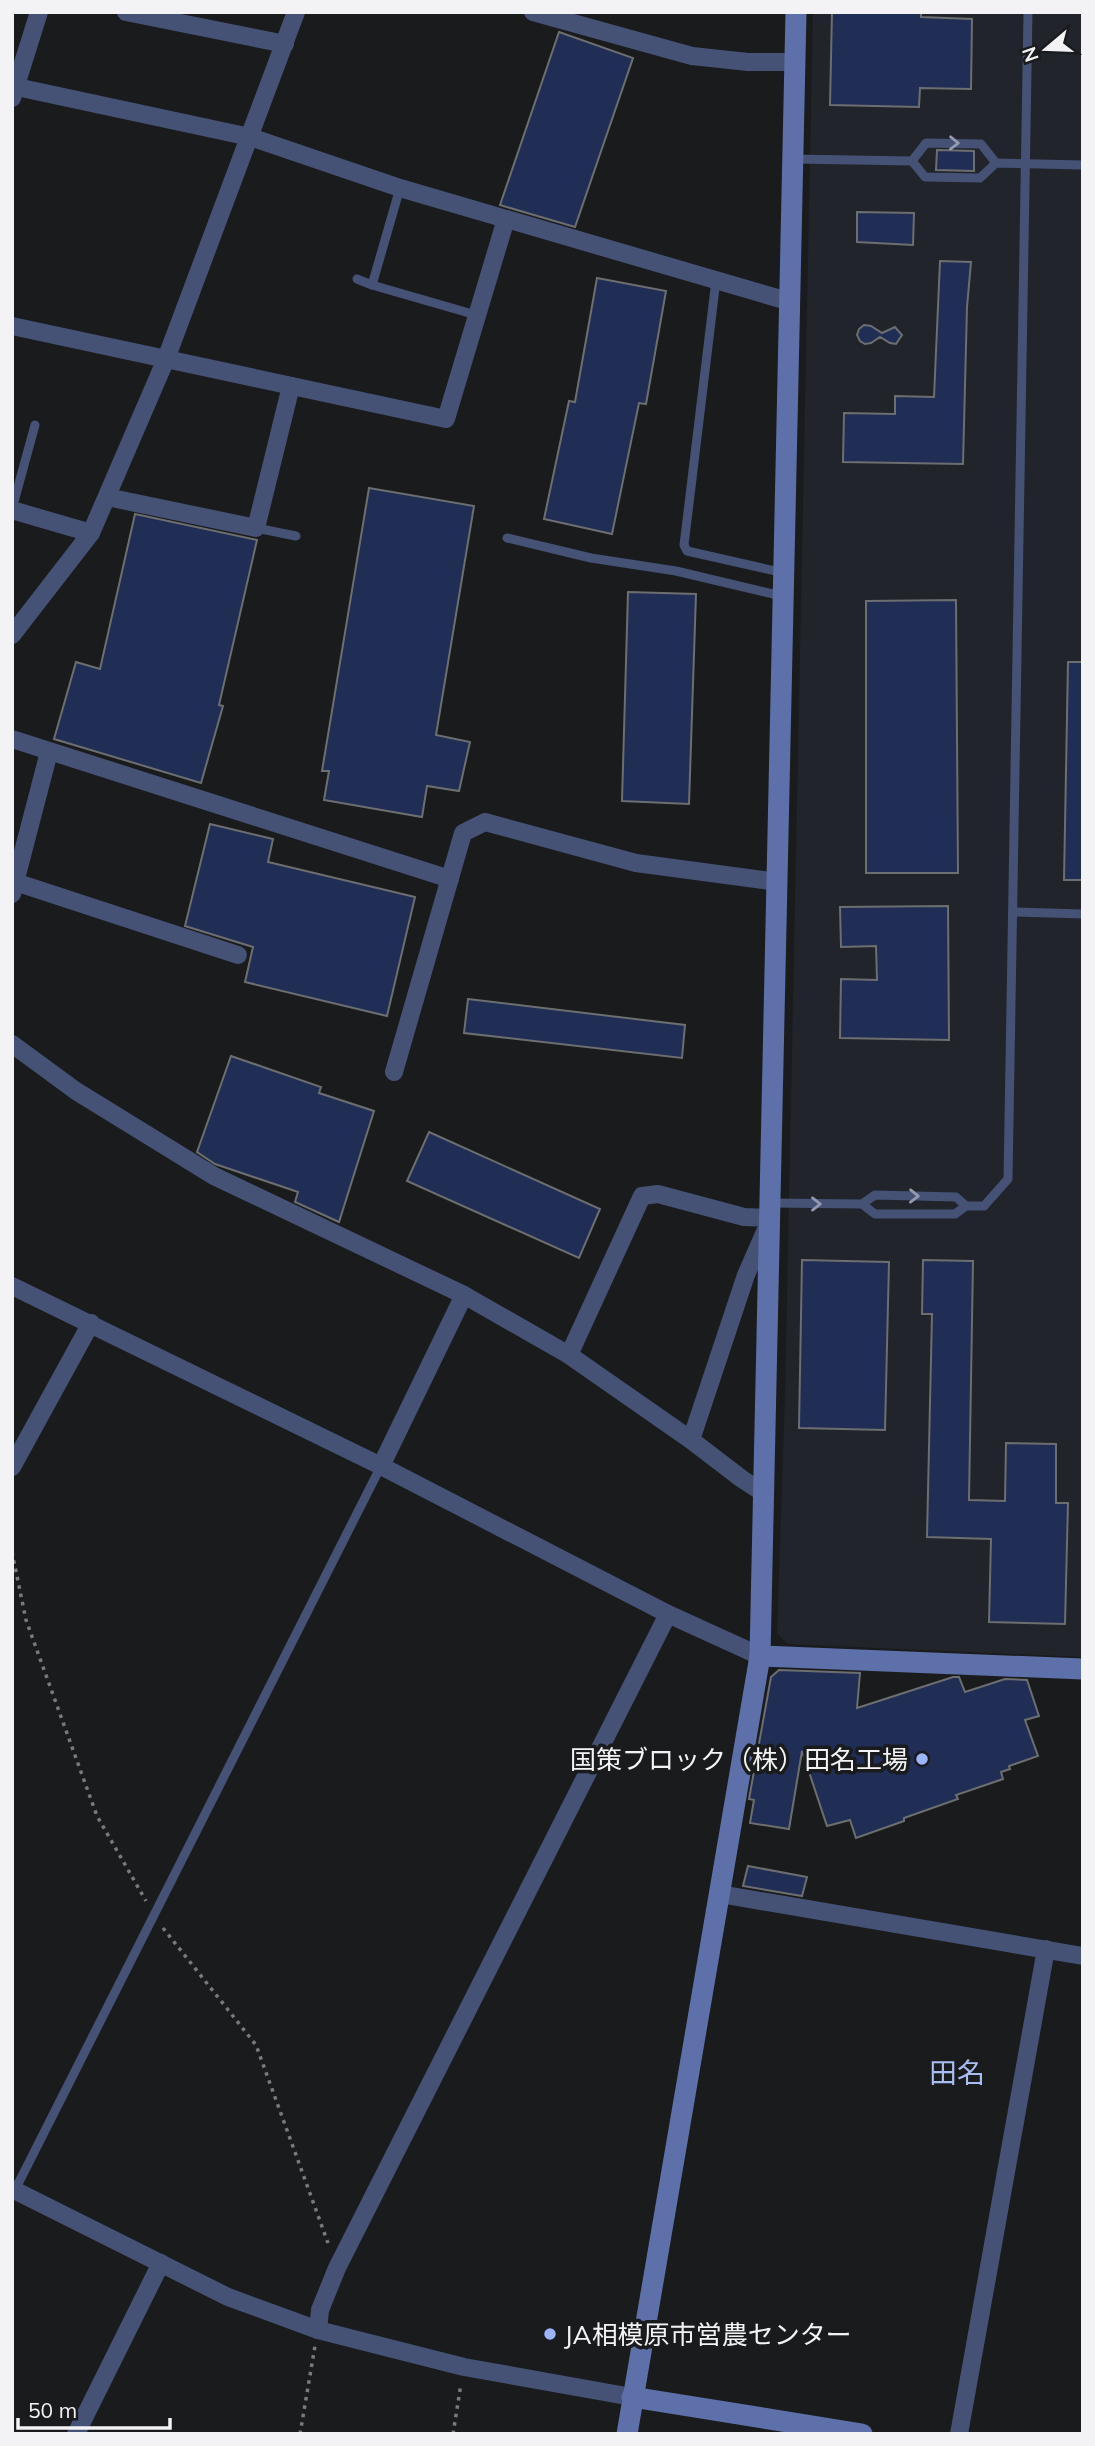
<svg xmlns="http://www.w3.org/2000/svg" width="1095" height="2446" font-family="Mulish,'Noto Sans JP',sans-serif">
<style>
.built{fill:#21242b}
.building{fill:#202d55;stroke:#6c6e70;stroke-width:2}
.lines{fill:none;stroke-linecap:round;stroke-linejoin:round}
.path{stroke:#7a7a7c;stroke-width:3.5;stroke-dasharray:3.5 5;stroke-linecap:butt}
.lane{stroke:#455175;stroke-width:9}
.street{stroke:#455175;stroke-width:18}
.secondary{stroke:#5d70a9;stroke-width:21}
.oneway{stroke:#939aaf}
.poi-dot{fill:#9bb4fd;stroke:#1a1b1d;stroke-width:2.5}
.labels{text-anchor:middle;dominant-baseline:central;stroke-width:7;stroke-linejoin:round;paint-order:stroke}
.poi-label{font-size:26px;fill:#f3f3f5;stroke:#1a1b1d;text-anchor:end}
.neighbourhood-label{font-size:28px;fill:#a9bdf3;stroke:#1a1b1d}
</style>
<rect width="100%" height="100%" fill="#1a1b1d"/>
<path class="built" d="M813,12H1083V1657L788,1644L777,1634L785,1396Z"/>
<g class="building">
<path d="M832,12H921V17L972,19L971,89L920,88L919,107L830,105Z"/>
<path d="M559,32L633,58L575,227L500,205Z"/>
<path d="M937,150L974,151V171L936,170Z"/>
<path d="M857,212L914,213L913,245L857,242Z"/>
<path d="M940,261L971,262L967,307L963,464L843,462L844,413L895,414V396L934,397Z"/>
<path d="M597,278L666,291L646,404L639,403L612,534L544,519L569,401L575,402Z"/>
<path d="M864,325L871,326L882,333L895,327L902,335L896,344L890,343L880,337L871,343L865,344L860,341L857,335L859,329Z"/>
<path d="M369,488L474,506L436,735L470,742L459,791L427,786L422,817L324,800L329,771H322Z"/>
<path d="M135,514L257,540L219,705L223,706L201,783L54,739L76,662L100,669Z"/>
<path d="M628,592L696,594L689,804L622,801Z"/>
<path d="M956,600L958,873H866V601Z"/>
<path d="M1068,662H1083V880H1064Z"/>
<path d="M210,824L273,839L268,862L415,897L387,1016L245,982L253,947L185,926Z"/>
<path d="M948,906L949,1040L840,1038L841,979L877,980L876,946L841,947L840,907Z"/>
<path d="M468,999L685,1025L682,1058L464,1033Z"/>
<path d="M231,1056L321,1087L319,1093L374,1111L339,1222L295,1202L298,1192L215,1164L197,1152Z"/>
<path d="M429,1132L600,1209L579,1258L407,1181Z"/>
<path d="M802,1260L889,1262L885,1430L799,1428Z"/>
<path d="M923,1260L973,1261L969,1500L1005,1501L1006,1443L1056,1444V1503H1068L1065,1624L989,1622L991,1539L927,1537L932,1314H922Z"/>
<path d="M779,1670L860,1673L857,1708L953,1677H959L965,1692L1005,1679L1027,1680L1039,1716L1025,1720L1038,1756L1009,1766L1010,1769L1001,1772L1003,1779L956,1795L958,1799L904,1818V1821L856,1838L850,1820L827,1826L802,1751L789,1829L750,1823L754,1800L749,1799L771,1677Z"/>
<path d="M748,1866L807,1877L802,1896L743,1886Z"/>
</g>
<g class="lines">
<g class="path">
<path d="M12,1552L26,1620L97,1816L146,1901"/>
<path d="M163,1928L256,2045L328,2243"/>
<path d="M300,2434L315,2346"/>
<path d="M453,2434L461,2384"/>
</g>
<g class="lane">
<path d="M793,159L912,161"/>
<path d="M912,161L925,177L980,178L996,163L1083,165"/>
<path d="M912,161L926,143L981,144L996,163"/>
<path d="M400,188L372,285L476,315"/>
<path d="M357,279L372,285"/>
<path d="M716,280L684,545L687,551L784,573"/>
<path d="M12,509L35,425"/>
<path d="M256,528L296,536"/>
<path d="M507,538L591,558L676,571L782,596"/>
<path d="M1013,912L1083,914"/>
<path d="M771,1203L862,1204L875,1195L956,1197L966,1206"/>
<path d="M862,1204L875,1214H955L966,1206H984L1008,1179L1028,12"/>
<path d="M15,2190L381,1466"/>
</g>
<g class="street">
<path d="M126,12L285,44"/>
<path d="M533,12L692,56L748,62H795"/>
<path d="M12,86L250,137L400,188L791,302"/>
<path d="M12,98L39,12"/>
<path d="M12,326L446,419L506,219"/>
<path d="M107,497L256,528L291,386"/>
<path d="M12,510L91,533"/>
<path d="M12,635L91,533L166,359L296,12"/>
<path d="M12,739L450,879"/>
<path d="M15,882L238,955"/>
<path d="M12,894L49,752"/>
<path d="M12,1044L76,1091L214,1176L464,1295"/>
<path d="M394,1072L463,833L485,822L636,863L778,882"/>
<path d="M12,1286L381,1466L668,1614L760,1656"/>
<path d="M569,1355L642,1196L658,1194L744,1217L771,1218L746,1275L691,1440"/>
<path d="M381,1466L464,1295L569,1355L691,1440L742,1479L765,1494"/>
<path d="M12,1467L91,1323"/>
<path d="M720,1894L1083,1956"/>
<path d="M12,2189L228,2297L318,2330L464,2367L632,2397"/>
<path d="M318,2330L320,2310L337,2268L668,1614"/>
<path d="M76,2434L161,2263"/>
<path d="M959,2434L1046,1949"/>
</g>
<g class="secondary">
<path d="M760,1656L1083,1669"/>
<path d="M632,2397L862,2434"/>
<path d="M627,2434L760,1656L796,12"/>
</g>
</g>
<defs><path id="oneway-chevron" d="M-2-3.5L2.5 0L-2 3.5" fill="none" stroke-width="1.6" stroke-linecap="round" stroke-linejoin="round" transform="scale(1.75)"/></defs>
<g class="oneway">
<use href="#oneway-chevron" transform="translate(954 143) rotate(1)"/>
<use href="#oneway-chevron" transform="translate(914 1196) rotate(1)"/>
<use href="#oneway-chevron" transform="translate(816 1204)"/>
</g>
<g class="poi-dot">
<circle cx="922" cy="1759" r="7"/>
<circle cx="550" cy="2334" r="7"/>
</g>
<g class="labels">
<g class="poi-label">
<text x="908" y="1759">国策ブロック（株）田名工場</text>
<text x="564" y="2334" text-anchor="start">JA相模原市営農センター</text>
</g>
<g class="neighbourhood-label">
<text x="957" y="2072">田名</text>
</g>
</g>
<rect width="1095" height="2446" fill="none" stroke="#f3f3f5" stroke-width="28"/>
<g transform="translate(1046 49) rotate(251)" stroke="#1a1b1d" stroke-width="5" paint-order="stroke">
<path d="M0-5L12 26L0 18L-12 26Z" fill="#f3f3f5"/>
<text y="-10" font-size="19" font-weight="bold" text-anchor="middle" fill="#f3f3f5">N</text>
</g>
<path d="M18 2418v10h152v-10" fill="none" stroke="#f3f3f5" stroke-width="3.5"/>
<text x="28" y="2418" font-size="21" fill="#f3f3f5" stroke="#1a1b1d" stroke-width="5" paint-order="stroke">50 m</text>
</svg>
